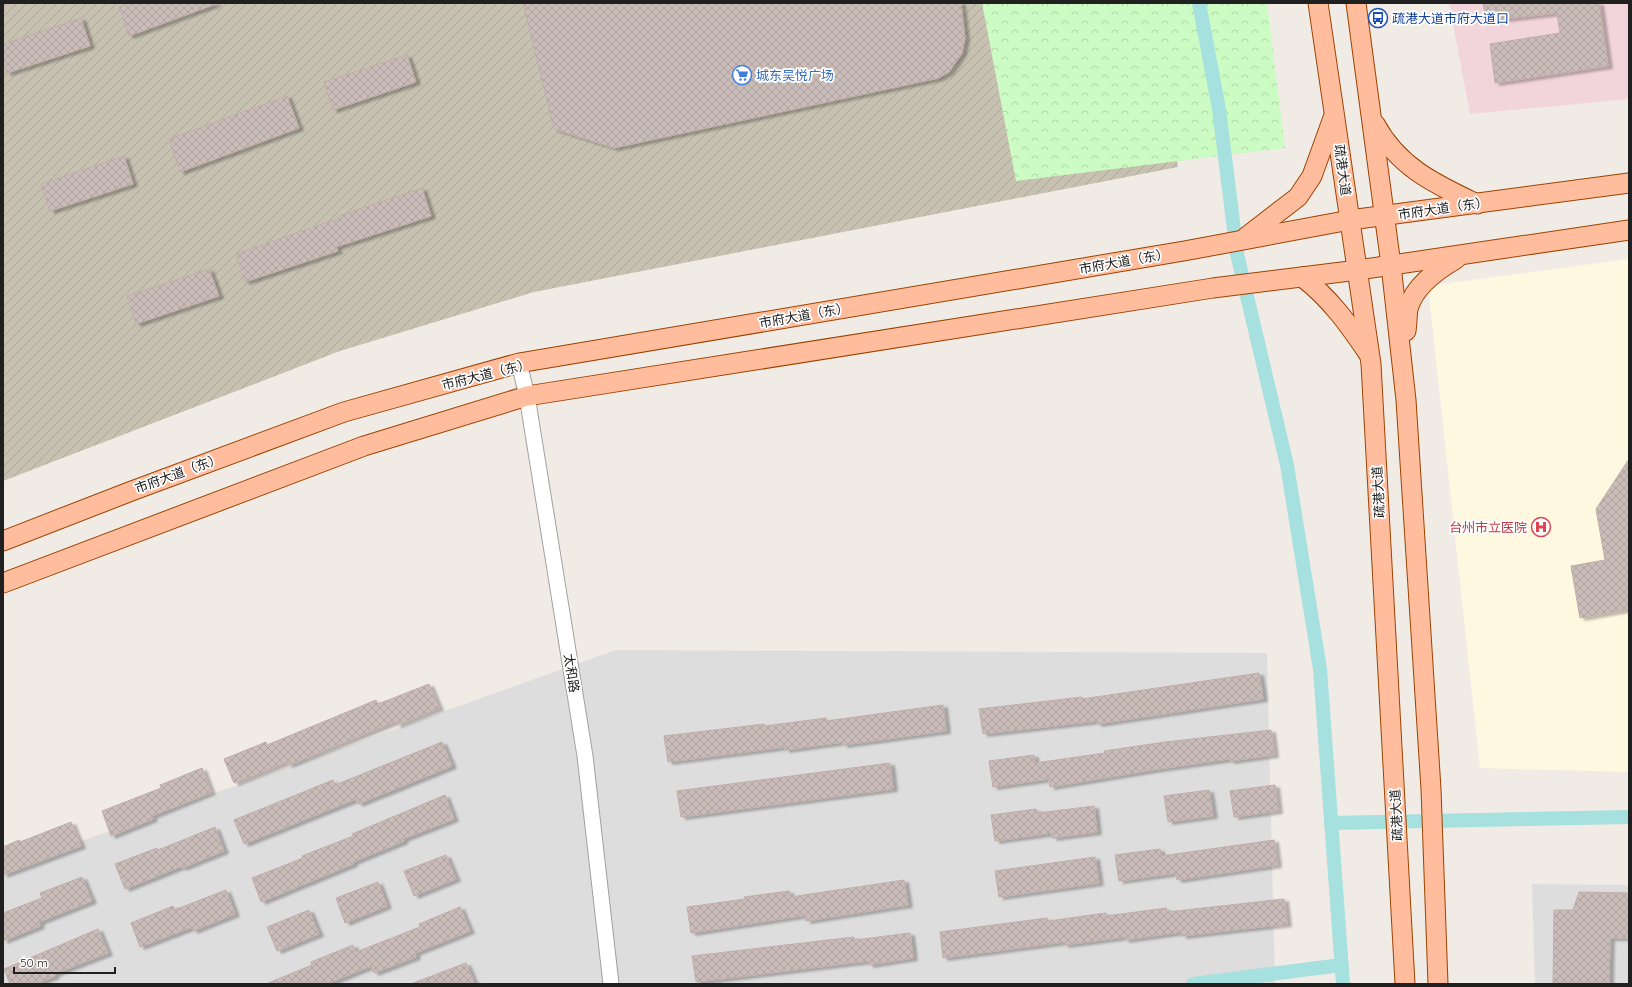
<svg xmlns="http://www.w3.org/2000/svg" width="1632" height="987" font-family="Quicksand,'Noto Sans SC',sans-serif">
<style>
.residential{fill:#dedddd}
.commercial{fill:#f2d5db}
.education{fill:#fff8e1}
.construction{fill:url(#construction-furrows)}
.park{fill:url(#park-crowns)}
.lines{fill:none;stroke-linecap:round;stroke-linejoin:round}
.canal{stroke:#a6e0df;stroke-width:14}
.building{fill:url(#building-cross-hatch);stroke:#c3ada8;filter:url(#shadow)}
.minor-casing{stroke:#a1a1a1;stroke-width:17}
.major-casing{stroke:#9c4300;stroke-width:21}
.minor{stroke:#fff;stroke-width:15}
.major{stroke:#ffbd9e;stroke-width:19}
.labels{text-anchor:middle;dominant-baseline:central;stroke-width:3.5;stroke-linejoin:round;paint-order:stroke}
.transit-label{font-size:13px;fill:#164399;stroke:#fff;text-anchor:start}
.shop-label{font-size:13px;fill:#366cbe;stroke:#fff;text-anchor:start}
.street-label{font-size:13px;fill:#202020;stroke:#fff}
.health-label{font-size:13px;fill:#be3a42;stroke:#fff;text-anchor:end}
</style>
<defs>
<pattern id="construction-furrows" width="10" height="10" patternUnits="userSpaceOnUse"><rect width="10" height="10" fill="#c6c1b1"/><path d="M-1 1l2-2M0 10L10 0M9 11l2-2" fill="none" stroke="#aaa698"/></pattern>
<pattern id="park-crowns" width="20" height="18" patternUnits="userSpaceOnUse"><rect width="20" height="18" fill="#ccfbc3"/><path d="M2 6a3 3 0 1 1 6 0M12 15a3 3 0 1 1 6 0" fill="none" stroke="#afd7a7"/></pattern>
<pattern id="building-cross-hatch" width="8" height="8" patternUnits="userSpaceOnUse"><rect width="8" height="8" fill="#c9bcb9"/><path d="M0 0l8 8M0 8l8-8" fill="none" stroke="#aca19f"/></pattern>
<filter id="shadow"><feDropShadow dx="4.5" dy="2.5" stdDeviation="1" flood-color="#0004"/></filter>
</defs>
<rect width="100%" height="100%" fill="#f1ebe6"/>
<g class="residential">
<path d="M616,650L1267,653L1275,984H3V869Z"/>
<path d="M1532,884L1629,885V984H1535Z"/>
</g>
<path class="commercial" d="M1449,3H1629V99L1470,114Z"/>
<path class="education" d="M1629,259V772L1480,768L1428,286Z"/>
<path class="construction" d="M3,3H1147L1178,167L534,292L340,351L3,481Z"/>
<path class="park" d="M982,3H1267L1285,148L1016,181Z"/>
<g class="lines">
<g class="canal">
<path d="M1199,3L1219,109L1237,254L1287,465L1320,669L1343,984"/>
<path d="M1331,823L1629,817"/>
<path d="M1193,984L1341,965"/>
</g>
</g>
<g class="building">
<path d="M130,3H216V4L129,36L119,7Z"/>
<path d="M523,3H961L965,38L962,53L956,62L949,72L939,78L614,148L554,129Z"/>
<path d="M1483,3H1599L1608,66L1495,83L1490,44L1560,33L1557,13L1486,21Z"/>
<path d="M81,18L90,46L7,73L3,61V44Z"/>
<path d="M407,55L416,82L333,110L324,82Z"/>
<path d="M287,96L299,128L180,172L169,139Z"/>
<path d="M124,156L133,184L50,211L41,184Z"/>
<path d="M422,188L431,216L336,247L338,251L245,282L236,254L340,218L339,216Z"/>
<path d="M209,269L219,296L136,324L127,296Z"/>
<path d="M1629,459V609L1580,618L1571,566L1605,560L1596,509Z"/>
<path d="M1259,673L1263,699L1097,724V721L983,734L979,709L1082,697V699Z"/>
<path d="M429,684L439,708L397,725L396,721L288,765L287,762L234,783L224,759L266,742L267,745L376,700L378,704Z"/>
<path d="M943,705L946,731L843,745V742L785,750V747L668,762L664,736L764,724L765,726L826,718V721Z"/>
<path d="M1271,730L1274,755L1230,761L1229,759L1152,770L1050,787L1049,779L993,787L989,761L1034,755L1035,763L1105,753L1104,751L1165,742Z"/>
<path d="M442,742L452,766L358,804L356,799L244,844L234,820L333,780L335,785Z"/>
<path d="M890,763L893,789L681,817L677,791Z"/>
<path d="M202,768L211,792L152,816L153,819L111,836L102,811L161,788L160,785Z"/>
<path d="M1275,785L1278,811L1234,817L1230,791Z"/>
<path d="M1209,790L1213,816L1168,822L1164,796Z"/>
<path d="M445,795L454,819L403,839L404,841L353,862V864L261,902L252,878L303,858L302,856L353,836L352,834Z"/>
<path d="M1094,806L1097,832L1052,838V833L995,841L991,815L1036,809L1037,813Z"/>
<path d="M71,822L81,846L3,875V847L19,840L20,842Z"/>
<path d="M215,827L224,851L182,868V866L125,889L115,864L157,848L158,850Z"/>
<path d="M1274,840L1277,865L1177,880L1176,873L1119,881L1115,855L1160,849L1161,856Z"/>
<path d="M446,855L456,879L414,896L404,871Z"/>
<path d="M1095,857L1099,883L999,897L995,871Z"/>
<path d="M82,877L92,901L39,922L40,926L3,941V913L42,898L40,893Z"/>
<path d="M904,880L908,905L806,921V915L691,933L687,907L745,899L744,897L789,891L790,897Z"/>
<path d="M378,882L387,906L345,923L336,898Z"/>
<path d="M226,890L235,914L193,931L192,927L140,947L131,923L173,906L174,910Z"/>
<path d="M1579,892L1629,893V938H1610L1609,984H1553L1554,910H1573Z"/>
<path d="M1284,899L1287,924L1182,936L1181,932L1125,940V937L1064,945V942L943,958L940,932L1047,918L1048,921L1106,913V916L1166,908L1167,912Z"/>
<path d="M460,907L470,931L415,953L416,957L374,973L371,966L326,984H266L312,965L311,962L353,945L356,952L420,927L419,924Z"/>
<path d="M309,910L319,934L277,951L267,927Z"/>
<path d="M98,929L108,953L54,974L55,976L36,984H10L4,969Z"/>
<path d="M910,933L913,958L869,965L868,961L696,982L692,956L854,937V940Z"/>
<path d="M466,963L475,984H413V983Z"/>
</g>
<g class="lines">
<g class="minor-casing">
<path id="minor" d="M519,363L527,396L585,756L611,984"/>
</g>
<g class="major-casing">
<g id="major">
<path d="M1318,3L1371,364L1405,984"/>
<path d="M1356,3L1391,265L1406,400L1431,789L1438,984"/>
<path d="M1375,124C1398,167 1435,184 1477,204"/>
<path d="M1246,237L1298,197L1312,176L1333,118"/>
<path d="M1302,277C1330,298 1349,325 1368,353"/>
<path d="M1406,331C1407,324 1407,316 1408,309C1414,286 1437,270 1456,259"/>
<path d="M3,541L129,492L344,412L519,363L1184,251L1350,220L1629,183"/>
<path d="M3,583L364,446L527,396L1213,288L1358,270L1629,230"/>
</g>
</g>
<use href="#minor" class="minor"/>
<use href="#major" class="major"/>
</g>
<defs>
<g id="bus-ring" transform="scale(1)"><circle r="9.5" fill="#fff" stroke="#1a4fb4" stroke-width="1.5"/><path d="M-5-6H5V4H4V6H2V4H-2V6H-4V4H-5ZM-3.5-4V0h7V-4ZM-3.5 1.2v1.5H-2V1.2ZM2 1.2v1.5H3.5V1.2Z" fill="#1a4fb4"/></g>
<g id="supermarket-ring" transform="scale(1)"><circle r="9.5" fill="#fff" stroke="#3f7fe0" stroke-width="1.5"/><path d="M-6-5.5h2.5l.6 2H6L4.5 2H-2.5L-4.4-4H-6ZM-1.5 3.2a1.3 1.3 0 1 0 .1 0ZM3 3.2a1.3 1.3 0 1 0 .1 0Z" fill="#3f7fe0"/></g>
<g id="hospital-ring" transform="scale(1)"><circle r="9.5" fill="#fff" stroke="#e0444e" stroke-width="1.5"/><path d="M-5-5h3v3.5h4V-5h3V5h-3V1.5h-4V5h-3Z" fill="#e0444e"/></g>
</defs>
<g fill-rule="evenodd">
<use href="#bus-ring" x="1378" y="18"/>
<use href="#supermarket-ring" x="742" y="75"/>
<use href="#hospital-ring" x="1541" y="527"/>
</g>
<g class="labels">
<g class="transit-label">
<text x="1392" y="18">疏港大道市府大道口</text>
</g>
<g class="shop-label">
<text x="756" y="75">城东吴悦广场</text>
</g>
<g class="street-label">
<text transform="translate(1343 170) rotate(82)">疏港大道</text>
<text transform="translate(1443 208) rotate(-8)">市府大道（东）</text>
<text transform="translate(1124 261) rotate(-10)">市府大道（东）</text>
<text transform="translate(804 315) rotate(-10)">市府大道（东）</text>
<text transform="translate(486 374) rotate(-14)">市府大道（东）</text>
<text transform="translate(178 473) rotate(-20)">市府大道（东）</text>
<text transform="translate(1378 492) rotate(-93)">疏港大道</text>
<text transform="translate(572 673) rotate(81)">太和路</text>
<text transform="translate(1396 815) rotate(-93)">疏港大道</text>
</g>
<g class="health-label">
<text x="1527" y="527">台州市立医院</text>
</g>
</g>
<rect width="1632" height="987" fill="none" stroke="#202020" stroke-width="8"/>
<path d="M14 967v6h101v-6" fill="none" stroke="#202020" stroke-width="2"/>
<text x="20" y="967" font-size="12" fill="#202020" stroke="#ffffff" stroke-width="3" paint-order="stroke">50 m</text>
</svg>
